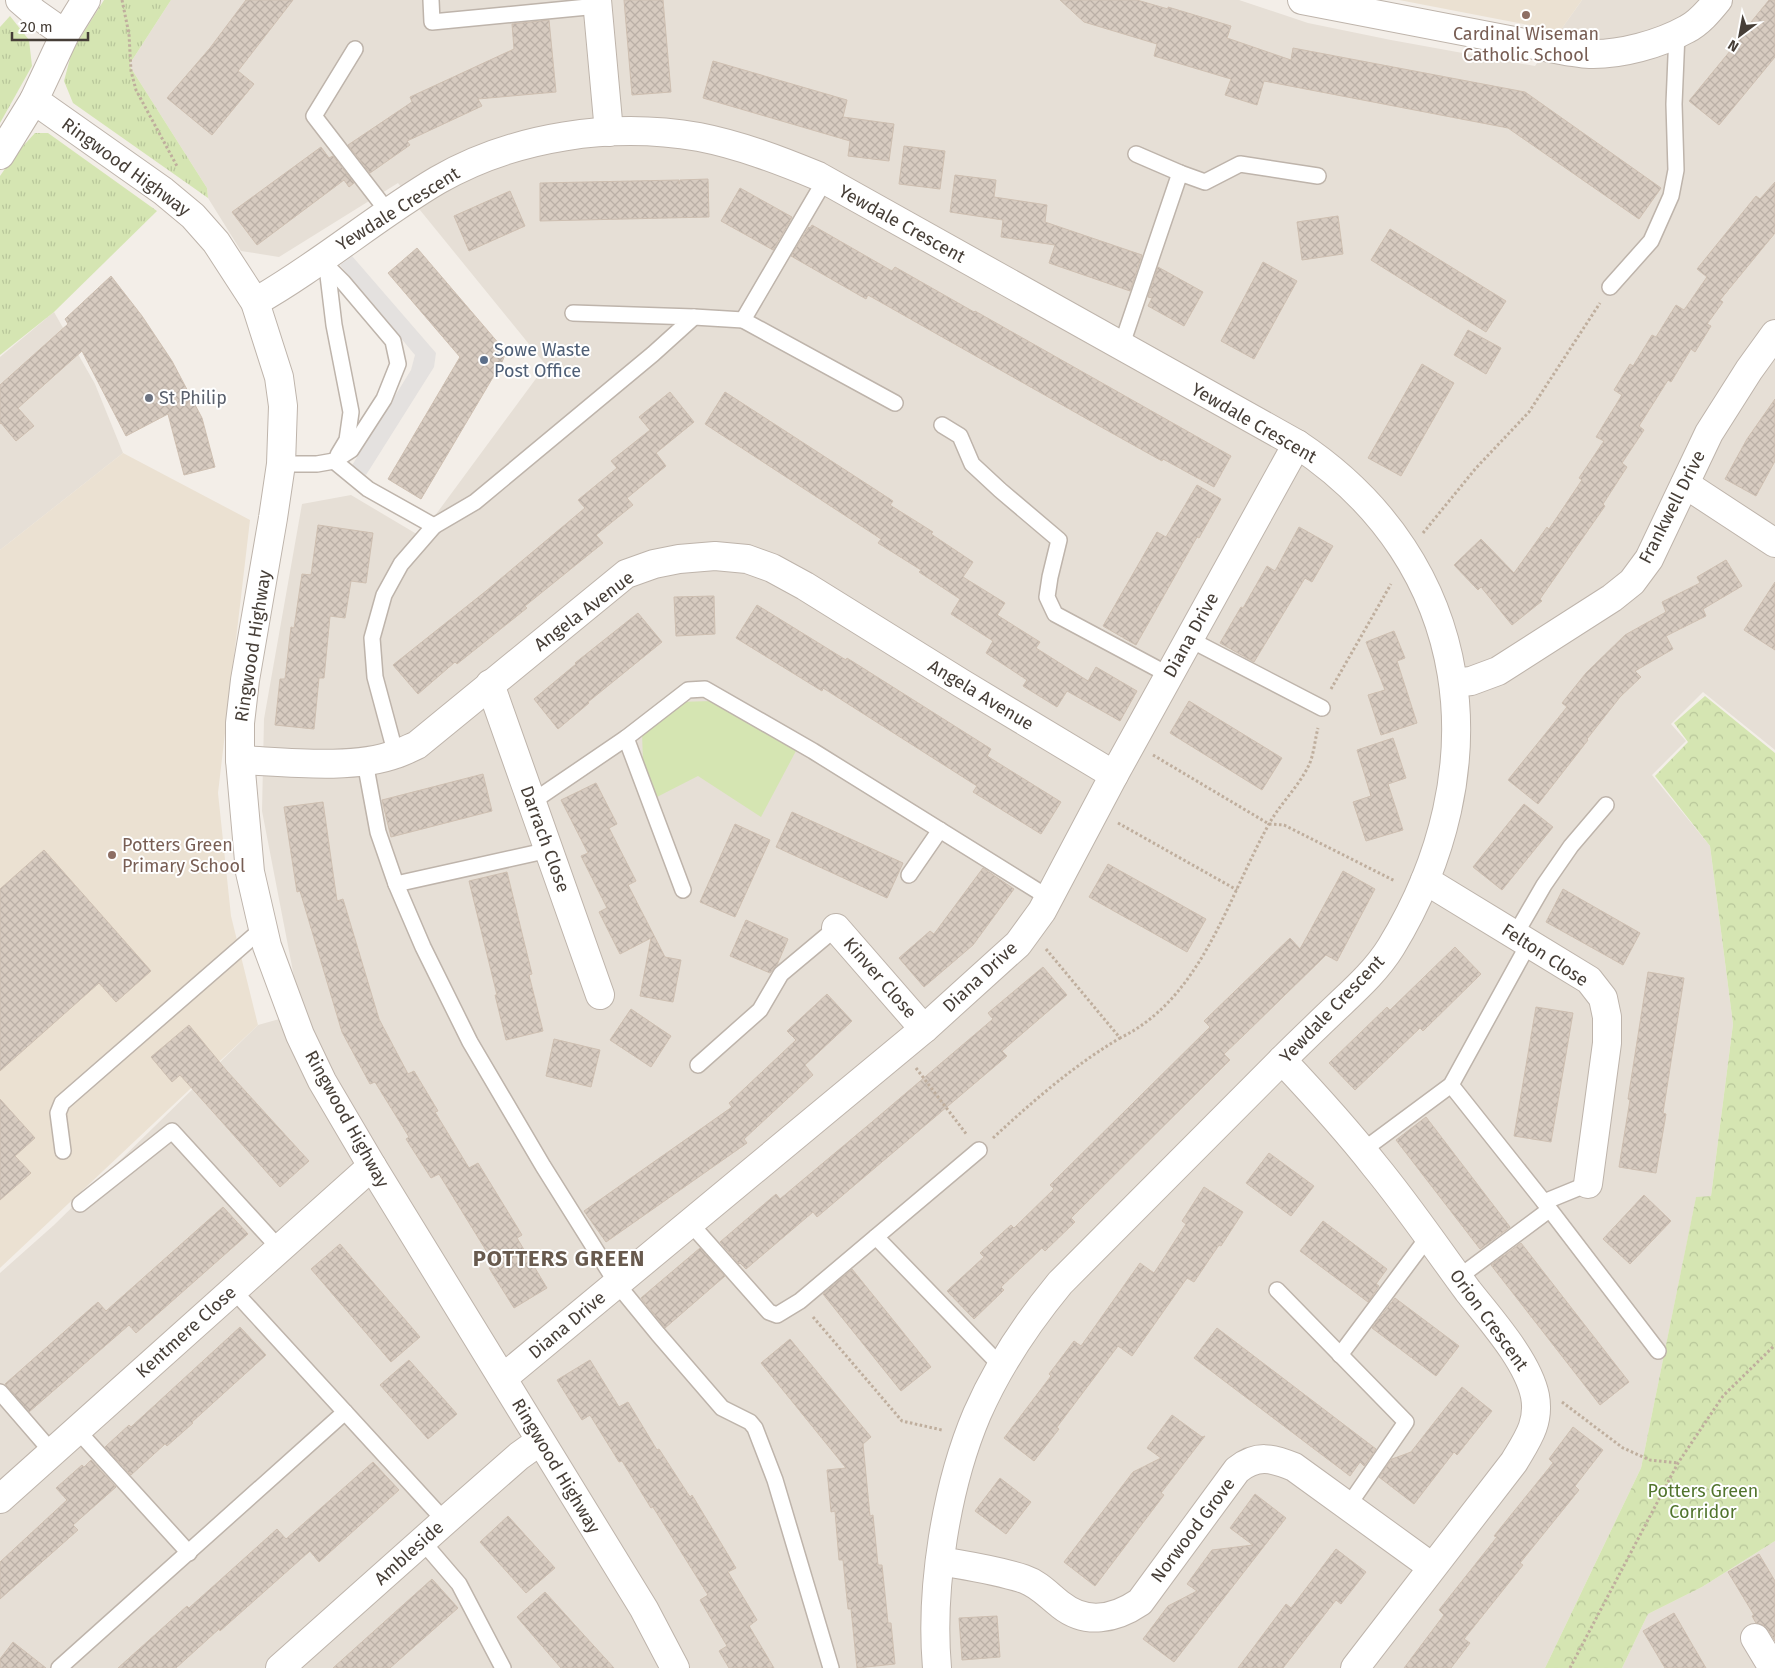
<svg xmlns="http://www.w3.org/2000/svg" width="1775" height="1668" font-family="'Fira Sans',sans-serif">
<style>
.residential{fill:#e6dfd6}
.education{fill:#ebe1d2}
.grass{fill:url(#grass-tufts)}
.park{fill:url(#park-crowns)}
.garden{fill:#d5e5b2}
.parking{fill:#e4e1df}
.building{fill:url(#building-cross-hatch);stroke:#cebfb1}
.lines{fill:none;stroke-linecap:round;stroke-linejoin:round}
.service-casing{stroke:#beb4ab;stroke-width:18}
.minor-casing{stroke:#beb4ab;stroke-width:30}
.tertiary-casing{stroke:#beb4ab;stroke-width:30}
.path{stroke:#bfae9d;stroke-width:3;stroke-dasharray:2.5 2.5;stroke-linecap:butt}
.service{stroke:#fff;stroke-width:15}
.minor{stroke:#fff;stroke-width:28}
.tertiary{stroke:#fff;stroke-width:28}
.education-dot{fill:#8d6e63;stroke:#fff;stroke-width:2}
.service-dot{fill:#5c6f8a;stroke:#fff;stroke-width:2}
.worship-dot{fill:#6b7280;stroke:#fff;stroke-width:2}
.labels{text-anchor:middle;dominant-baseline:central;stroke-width:4;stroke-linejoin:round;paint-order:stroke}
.education-label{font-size:18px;fill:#785e54;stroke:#fff}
.street-label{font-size:18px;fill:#463e37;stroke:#fff}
.service-label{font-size:18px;fill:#4e5e75;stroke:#fff;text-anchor:start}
.worship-label{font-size:18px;fill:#5b616d;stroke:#fff;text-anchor:start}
.park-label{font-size:18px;fill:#51742d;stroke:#fff}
.district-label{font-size:22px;font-weight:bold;letter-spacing:1px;fill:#685a4e;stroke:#fff}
</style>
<defs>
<pattern id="grass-tufts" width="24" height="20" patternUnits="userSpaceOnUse" patternTransform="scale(1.25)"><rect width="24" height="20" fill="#d5e5b2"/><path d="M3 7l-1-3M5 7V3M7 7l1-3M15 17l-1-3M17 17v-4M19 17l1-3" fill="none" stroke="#b8c69a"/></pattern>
<pattern id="park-crowns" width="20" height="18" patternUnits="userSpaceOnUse" patternTransform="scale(1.25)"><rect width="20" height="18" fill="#d5e5b2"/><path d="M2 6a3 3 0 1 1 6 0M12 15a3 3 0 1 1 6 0" fill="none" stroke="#b8c69a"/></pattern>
<pattern id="building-cross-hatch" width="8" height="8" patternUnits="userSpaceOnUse" patternTransform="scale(1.25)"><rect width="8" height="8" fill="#d7cbc0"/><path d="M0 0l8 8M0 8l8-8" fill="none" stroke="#baafa6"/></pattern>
</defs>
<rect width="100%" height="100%" fill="#f3eee8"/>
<g class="residential">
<path d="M171,0H1239L1308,23L1391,40L1535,66L1582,0H1775V750L1703,692L1671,724L1686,741L1652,775L1710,846L1733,1024L1711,1196L1696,1198L1641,1468L1545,1668H0V1273L54,1225L258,1025L301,1013L262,811L264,719L302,504L351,495L420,536L546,365L398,183L279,257L241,251L208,198L207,188L129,65Z"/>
<path d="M54,312L95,384L123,453L0,550V357Z"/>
<path d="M1775,1541V1668H1622L1648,1614L1702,1587Z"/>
</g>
<g class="education">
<path d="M1399,0H1582L1560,31Z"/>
<path d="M123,453L250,520L218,793L231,916L258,1025L0,1268V550Z"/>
</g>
<g class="grass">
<path d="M104,0H171L129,65L207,188L208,198L73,103L64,81L72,51Z"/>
<path d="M10,16L29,40L32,66L0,123V27Z"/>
<path d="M35,133H48L157,211L54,312L0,355V176L13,157Z"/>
</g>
<path class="park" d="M1705,696L1775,753V1541L1702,1587L1648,1614L1622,1668H1545L1641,1468L1696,1197L1711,1196L1733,1024L1710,846L1655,776L1688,742L1674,723Z"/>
<path class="garden" d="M712,701L797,749L761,817L698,776L655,798L643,763L642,732L677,702Z"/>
<path class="parking" d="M352,256L436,353L434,367L366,475L351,467L411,370L415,355L340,265Z"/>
<g class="building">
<path d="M246,0H293L238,71L254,84L212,135L167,98L210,48Z"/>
<path d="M624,0H663L671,92L632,95Z"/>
<path d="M1060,0H1137L1168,9V7L1231,26L1227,38L1291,60L1293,48L1525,92L1661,188L1639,219L1508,128L1264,81L1257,105L1225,95L1231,79L1154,56L1157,44L1084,22Z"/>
<path d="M1769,0H1775V57L1719,125L1689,101L1740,39L1738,38Z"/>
<path d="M549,20L556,92L478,99L482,106L407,141L410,145L370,173L348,145L412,102L410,97L514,49L512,24Z"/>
<path d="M713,61L847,100L843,117L894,124L889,161L848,156L850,141L703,98Z"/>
<path d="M904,146L945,151L940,189L899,184Z"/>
<path d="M321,147L329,158L333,156L354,183L349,187L344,180L257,245L232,212Z"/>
<path d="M955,175L996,180L994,197L1047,205L1045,222L1142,255L1130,291L1049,263L1055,245L1001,237L1003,220L950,212Z"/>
<path d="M708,179L709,217L540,221V183L679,180V184L680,180Z"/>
<path d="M1775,182V233L1720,300L1723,302L1707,324L1711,326L1695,352L1691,349L1671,382L1668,380L1639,426L1644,430L1622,463L1627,467L1603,504L1605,506L1540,599L1542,601L1512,625L1481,587L1478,590L1454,565L1481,539L1514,573L1547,527L1549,529L1582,480L1579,478L1604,441L1596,437L1622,395L1614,390L1630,364L1633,366L1652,335L1656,337L1676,305L1684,310L1707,277L1697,269L1756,196L1760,199Z"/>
<path d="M740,188L792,217L773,250L721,221Z"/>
<path d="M510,191L525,226L469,251L454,216Z"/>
<path d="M1338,216L1343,254L1302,260L1297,222Z"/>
<path d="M812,225L892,271L895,267L974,312L975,311L1231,456L1214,487L1163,459L1162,461L1110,432L868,295L866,299L791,256L809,227L810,228Z"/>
<path d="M1390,229L1506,301L1486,332L1371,260Z"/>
<path d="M417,248L506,352L502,362L421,499L388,479L460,357L388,273Z"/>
<path d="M1263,262L1297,281L1254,359L1221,341Z"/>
<path d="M1158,267L1203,292L1184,326L1148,306L1152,298L1148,297Z"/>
<path d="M111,276L142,316L172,361L202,418L215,467L184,475L168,414L126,436L82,351L18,408L34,426L16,441L1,423L0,424V385L68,324L65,319Z"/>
<path d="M1468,330L1501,348L1486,374L1454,355Z"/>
<path d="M1422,364L1454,383L1401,476L1368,458Z"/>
<path d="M670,392L694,422L656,453L666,466L627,498L633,505L596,535L603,543L525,606L527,608L457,664L455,662L418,694L393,665L486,591L585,508L578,500L617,468L611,461L650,430L639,417Z"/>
<path d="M725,392L893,501L890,505L933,532L931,534L973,562L963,577L1005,603L997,615L1040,642L1036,648L1088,681L1096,667L1137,691L1120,721L1067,691L1057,707L1023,686L1027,680L986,653L993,641L951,614L960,599L919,572L921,570L878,543L881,539L705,424Z"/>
<path d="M1775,399V461L1756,496L1725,479L1747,439Z"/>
<path d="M1197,485L1221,499L1199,538L1197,537L1136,645L1103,626L1157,532L1166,537Z"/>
<path d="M318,525L373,533L366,583L351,581L345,618L330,616L324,678H319L314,729L275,725L280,679H285L291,627L294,628L302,574L311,575Z"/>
<path d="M1299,527L1333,546L1312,582L1305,578L1254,662L1220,643L1241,607L1243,608L1267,566L1275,571Z"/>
<path d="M1726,560L1742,586L1703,609L1706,616L1666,636L1673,649L1635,671L1641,677L1620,697L1587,739L1588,740L1538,804L1508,780L1567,707L1562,703L1586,673L1625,635L1666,612L1662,602L1700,583L1697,577Z"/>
<path d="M1775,582V650L1744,630Z"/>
<path d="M714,596L715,634L676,636L674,597Z"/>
<path d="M757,605L846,660L847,658L991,749L987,756L1061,802L1041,834L973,792L977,786L823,688L822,691L736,638Z"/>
<path d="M638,613L662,642L588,702L589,703L558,729L534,699L576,664L575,663Z"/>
<path d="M1394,631L1405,658L1397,661L1417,723L1381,735L1368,695L1385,690L1366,642Z"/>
<path d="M1189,701L1282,758L1262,790L1170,733Z"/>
<path d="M1393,738L1406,778L1388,784L1403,830L1366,841L1353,802L1371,796L1357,750Z"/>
<path d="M483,774L492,811L391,837L382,800Z"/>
<path d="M596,783L617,824L609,828L636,881L628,885L665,957L681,960L673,1002L640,996L651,938L620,954L599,912L607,908L581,856L588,853L561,800Z"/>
<path d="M323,802L337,901L343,899L379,1019L408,1074L414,1071L438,1111L435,1112L469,1168L478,1163L522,1235L517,1238L547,1288L514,1308L489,1268L495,1265L439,1174L431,1178L406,1139L409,1137L375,1082L370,1084L342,1032L300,891L297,892L284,807Z"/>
<path d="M1524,804L1553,827L1502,890L1473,867Z"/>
<path d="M792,812L903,863L887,898L776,847Z"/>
<path d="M735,824L770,840L735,917L700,902Z"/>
<path d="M44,850L151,971L116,1002L99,983L0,1071V889Z"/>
<path d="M1108,864L1206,919L1187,952L1089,897Z"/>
<path d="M983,868L1014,889L973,945L924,987L899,958L930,931L934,934Z"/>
<path d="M1343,871L1375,889L1337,961L1326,955L1244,1035L1224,1054L1230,1060L1071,1218L1075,1222L1045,1251L1042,1248L1001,1287L1004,1290L974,1319L947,1291L984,1257L980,1253L1011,1225L1014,1228L1054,1189L1050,1185L1210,1027L1204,1021L1290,938L1300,949Z"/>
<path d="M507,872L532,974L529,975L543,1031L506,1040L495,995H497L469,881Z"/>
<path d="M1563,889L1640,933L1623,965L1546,922Z"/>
<path d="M746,920L788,939L777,965L770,973L730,956Z"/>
<path d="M1455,947L1481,974L1423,1031L1420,1028L1355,1090L1329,1063L1387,1007L1390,1010Z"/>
<path d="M1043,967L1067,995L1002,1051L1007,1056L817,1217L813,1212L746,1269L740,1263L739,1264L720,1242L776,1194L780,1199L872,1122L993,1019L988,1013Z"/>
<path d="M1648,972L1684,978L1663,1113L1666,1114L1656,1173L1619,1167L1630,1100L1628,1099Z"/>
<path d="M827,994L852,1021L805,1065L813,1075L744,1139L747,1143L606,1242L584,1211L732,1107L729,1103L796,1040L787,1031Z"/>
<path d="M1536,1007L1573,1013L1551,1142L1514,1136Z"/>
<path d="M631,1009L671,1036L651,1067L610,1040Z"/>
<path d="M189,1025L226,1070L309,1161L280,1187L180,1075L172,1082L151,1057Z"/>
<path d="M554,1039L600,1050L591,1087L546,1076Z"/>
<path d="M0,1099L35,1138L15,1156L31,1173L0,1200Z"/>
<path d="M1426,1117L1510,1227L1480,1249L1396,1140Z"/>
<path d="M1269,1153L1314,1186L1291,1216L1246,1183Z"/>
<path d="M1204,1187L1243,1212L1221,1246L1219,1245L1194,1282L1187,1278L1132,1356L1118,1346L1057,1427L1059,1429L1034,1461L1004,1438L1051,1376L1049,1374L1074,1341L1081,1346L1140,1263L1154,1273L1186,1224L1182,1221Z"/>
<path d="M1644,1195L1671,1221L1630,1264L1603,1239Z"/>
<path d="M223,1207L248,1234L136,1333L129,1325L29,1412L5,1384L98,1302L106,1311Z"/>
<path d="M1323,1221L1387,1269L1376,1284L1379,1286L1368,1302L1300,1251Z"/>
<path d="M1521,1243L1629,1382L1600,1405L1491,1265Z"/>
<path d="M340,1244L420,1337L391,1362L311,1269Z"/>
<path d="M700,1248L725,1276L665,1328L641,1298Z"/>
<path d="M852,1269L931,1367L901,1391L823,1294Z"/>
<path d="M1395,1298L1459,1346L1436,1376L1372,1328Z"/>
<path d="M240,1327L266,1355L192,1422L193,1423L167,1446L165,1444L131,1475L105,1447L129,1425L131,1427Z"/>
<path d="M1217,1328L1376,1449L1364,1466L1360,1462L1350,1476L1194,1358Z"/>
<path d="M790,1339L871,1437L863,1444L870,1516L873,1515L878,1565H882L888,1623H891L895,1664L857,1668L851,1609H848L843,1560H839L835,1511L831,1512L827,1470L846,1468L761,1363Z"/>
<path d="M409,1360L457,1414L428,1439L380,1385Z"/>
<path d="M590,1360L619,1407L628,1402L657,1450L659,1449L690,1497L692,1495L736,1568L728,1572L757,1620L749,1626L774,1668H729L719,1651L727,1646L700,1600L708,1595L653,1507L651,1508L622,1461L619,1462L590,1415L582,1420L557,1380Z"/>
<path d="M1462,1387L1492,1411L1457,1455L1454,1452L1414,1504L1379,1477L1392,1459L1411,1452Z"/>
<path d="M1172,1415L1202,1437L1205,1436L1161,1493L1164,1495L1095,1586L1064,1562L1133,1472L1161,1458L1147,1448Z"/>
<path d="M1573,1427L1603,1450L1575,1486L1579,1490L1520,1563L1523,1565L1464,1639L1470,1643L1451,1668H1404L1444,1615L1439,1610L1497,1537L1494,1536L1553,1463L1549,1459Z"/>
<path d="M91,1460L116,1487L73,1525L78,1530L0,1599V1562L67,1500L56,1488L82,1465L84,1467Z"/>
<path d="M373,1462L399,1490L319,1562L310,1551L220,1631L219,1629L176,1668H118L187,1606L189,1608L277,1529L286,1539Z"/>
<path d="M1000,1478L1031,1502L1006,1534L975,1511Z"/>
<path d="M1255,1494L1286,1518L1174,1662L1143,1639L1168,1606L1197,1591L1187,1584L1212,1550L1253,1545L1230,1528Z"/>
<path d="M508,1516L555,1568L526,1593L480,1542Z"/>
<path d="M1336,1549L1366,1572L1341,1604L1336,1600L1283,1668H1238L1286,1604L1291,1608Z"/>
<path d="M1759,1554L1775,1581V1641L1768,1630L1763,1625L1756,1623L1752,1616L1754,1615L1728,1572Z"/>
<path d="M432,1579L458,1608L390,1668H333Z"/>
<path d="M545,1592L583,1634L614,1668H561L517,1617Z"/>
<path d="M1674,1613L1693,1646L1706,1668H1665L1643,1631Z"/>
<path d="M997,1616L1000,1657L962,1660L959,1618Z"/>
<path d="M13,1642L46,1668H0V1659Z"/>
</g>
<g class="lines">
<g class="service-casing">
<g id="service">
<path d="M431,0L432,22L598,6"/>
<path d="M355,49L314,116L388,212"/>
<path d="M1136,154L1180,173"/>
<path d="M825,180L743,320L895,403"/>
<path d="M327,267L334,325L351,412L347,440L338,455"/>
<path d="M1610,287L1651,241L1671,196L1676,170L1674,104L1677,33"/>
<path d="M694,317L743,320"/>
<path d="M1121,347L1180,173L1205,182L1240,164L1318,176"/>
<path d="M942,425L960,436L972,464L1000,490L1059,540L1050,577L1047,597L1055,614L1169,675"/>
<path d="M334,461L368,489L434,526L401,564L384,595L372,638L375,677L396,755"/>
<path d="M281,464H317L334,461L351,450L384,399L398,364L393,341L343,282L320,259"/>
<path d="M434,526L475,502L653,354L694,317L573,313"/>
<path d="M1189,639L1322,708"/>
<path d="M626,738L688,690L705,689L813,751L1049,898"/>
<path d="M365,762L378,832L396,884L423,947L470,1042L543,1166L617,1284L658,1334L722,1408L750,1422L755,1428L775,1480L831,1668"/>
<path d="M532,802L626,738L683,890"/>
<path d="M909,875L940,830"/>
<path d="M396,884L549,850"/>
<path d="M1515,935L1544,885L1571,846L1606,805"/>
<path d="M698,1065L760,1010L781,974L836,928"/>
<path d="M1451,1085L1544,1202L1588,1184"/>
<path d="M63,1151L58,1113L62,1103L263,928"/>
<path d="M1362,1151L1451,1085L1529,943"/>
<path d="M1544,1202L1658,1351"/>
<path d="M80,1204L172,1131L279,1248"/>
<path d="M690,1223L769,1312L777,1315L800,1301L979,1150"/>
<path d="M876,1237L1001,1366"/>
<path d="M1459,1277L1549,1210"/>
<path d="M233,1290L445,1521"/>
<path d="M1277,1290L1406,1422L1348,1506"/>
<path d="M1340,1355L1428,1237"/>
<path d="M0,1392L52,1452"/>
<path d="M77,1430L189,1553"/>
<path d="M422,1541L459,1584L503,1668"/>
<path d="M59,1668L345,1412"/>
</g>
</g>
<g class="minor-casing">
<g id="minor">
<path d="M597,0L609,132"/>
<path d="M1302,0L1566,51C1574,52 1582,54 1589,54C1620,55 1660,44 1687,29C1699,23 1709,11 1718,0"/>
<path d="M0,155L34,100"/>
<path d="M255,302C319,266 375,217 438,180C515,136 612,122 699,137C740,145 779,160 818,176L1297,444C1476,563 1499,770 1391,947C1378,968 1360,985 1342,1002C1322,1021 1302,1040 1282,1060C1208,1134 1134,1208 1060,1283C1027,1323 998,1366 977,1414C946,1487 930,1589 937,1668"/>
<path d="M1685,484L1775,543"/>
<path d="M1454,683L1471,681L1498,671L1612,598L1632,582L1649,559L1709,433L1749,370L1775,334"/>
<path d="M490,684L600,995"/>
<path d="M240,760C285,762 354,770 396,754C403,752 410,748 417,745L626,574L654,564L679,559L715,556L747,559L772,568L805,586L961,683L1114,775"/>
<path d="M1425,880L1589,980L1603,998L1607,1017V1043L1588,1184"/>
<path d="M836,928L924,1029"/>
<path d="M1282,1060C1314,1094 1346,1129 1375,1166C1408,1206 1437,1249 1468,1291C1490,1319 1528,1361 1535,1396C1540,1423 1527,1440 1514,1462L1355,1668"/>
<path d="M503,1378L924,1029L1018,944L1042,911L1114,775L1297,444"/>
<path d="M0,1499L372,1166"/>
<path d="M940,1561C968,1566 997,1570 1024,1579C1039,1584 1049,1596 1061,1605C1086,1625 1115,1619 1140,1602L1237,1470C1257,1454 1272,1458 1294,1467L1432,1567"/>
<path d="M1755,1638L1773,1668"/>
<path d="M280,1668L445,1521L519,1456L540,1441"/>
</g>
</g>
<g class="tertiary-casing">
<g id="tertiary">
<path d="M20,0L35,13L65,34"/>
<path d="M86,0L65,34L34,100L163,191L193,216L216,242L255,302L279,377L283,406L281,464L273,518L245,680L240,723V760L250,872L267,946L300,1035L322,1081L372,1166L644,1609L675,1668"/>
</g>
</g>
<g class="path">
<path d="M122,0L129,34L131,71L136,90L178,168"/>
<path d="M1423,533L1476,468L1529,412L1600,303"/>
<path d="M1331,689L1391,584"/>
<path d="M1153,755L1269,824L1284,825L1395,881"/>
<path d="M1118,823L1237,890"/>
<path d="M1046,949L1120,1038C1202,998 1227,899 1269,824C1280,804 1299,786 1309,765C1314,754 1315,739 1318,728"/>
<path d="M916,1068L967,1135"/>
<path d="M993,1138C1033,1101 1073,1066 1120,1038"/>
<path d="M813,1317L902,1421L942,1430"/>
<path d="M1562,1402L1623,1448L1650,1460L1678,1463"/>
<path d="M1570,1668L1678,1463L1723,1396L1775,1345"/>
</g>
<use href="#service" class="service"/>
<use href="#minor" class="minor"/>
<use href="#tertiary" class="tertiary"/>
</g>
<g class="education-dot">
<circle cx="1526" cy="15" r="5"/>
<circle cx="112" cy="855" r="5"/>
</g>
<circle class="service-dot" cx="484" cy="360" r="5"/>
<circle class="worship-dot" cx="149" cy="398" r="5"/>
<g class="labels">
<g class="education-label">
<text x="1526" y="34">Cardinal Wiseman<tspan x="1526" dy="21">Catholic School</tspan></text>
<text x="122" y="845" text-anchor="start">Potters Green<tspan x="122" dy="21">Primary School</tspan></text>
</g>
<g class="street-label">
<text transform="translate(126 167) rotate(36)">Ringwood Highway</text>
<text transform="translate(398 209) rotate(-32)">Yewdale Crescent</text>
<text transform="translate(902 224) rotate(29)">Yewdale Crescent</text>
<text transform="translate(1254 423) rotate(30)">Yewdale Crescent</text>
<text transform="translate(1672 507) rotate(-63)">Frankwell Drive</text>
<text transform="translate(584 611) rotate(-37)">Angela Avenue</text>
<text transform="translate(1191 635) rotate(-61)">Diana Drive</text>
<text transform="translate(253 646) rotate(-81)">Ringwood Highway</text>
<text transform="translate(981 695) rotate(31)">Angela Avenue</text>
<text transform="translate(545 839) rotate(70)">Darrach Close</text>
<text transform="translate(1545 955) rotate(33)">Felton Close</text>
<text transform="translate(980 977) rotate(-43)">Diana Drive</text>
<text transform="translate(880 978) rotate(49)">Kinver Close</text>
<text transform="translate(1332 1009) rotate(-46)">Yewdale Crescent</text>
<text transform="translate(347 1119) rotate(61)">Ringwood Highway</text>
<text transform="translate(1489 1320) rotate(54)">Orion Crescent</text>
<text transform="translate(567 1325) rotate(-40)">Diana Drive</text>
<text transform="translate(186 1332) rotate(-42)">Kentmere Close</text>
<text transform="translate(556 1466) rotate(59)">Ringwood Highway</text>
<text transform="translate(1193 1530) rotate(-53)">Norwood Grove</text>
<text transform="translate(409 1553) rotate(-42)">Ambleside</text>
</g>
<g class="service-label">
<text x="494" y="350">Sowe Waste<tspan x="494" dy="21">Post Office</tspan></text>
</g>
<g class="worship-label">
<text x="159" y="398">St Philip</text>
</g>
<g class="park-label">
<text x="1703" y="1491">Potters Green<tspan x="1703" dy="21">Corridor</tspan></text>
</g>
<g class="district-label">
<text x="559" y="1258">POTTERS GREEN</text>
</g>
</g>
<g transform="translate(1740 35) rotate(212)" stroke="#ffffff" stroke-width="4" paint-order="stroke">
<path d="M0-4L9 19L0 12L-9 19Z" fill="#463e37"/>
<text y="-8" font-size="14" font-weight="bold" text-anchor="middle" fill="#463e37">N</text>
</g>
<path d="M12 32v8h76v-8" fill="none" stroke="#463e37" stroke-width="2.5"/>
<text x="20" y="32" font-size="15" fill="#463e37" stroke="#ffffff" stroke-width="4" paint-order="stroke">20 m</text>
</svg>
